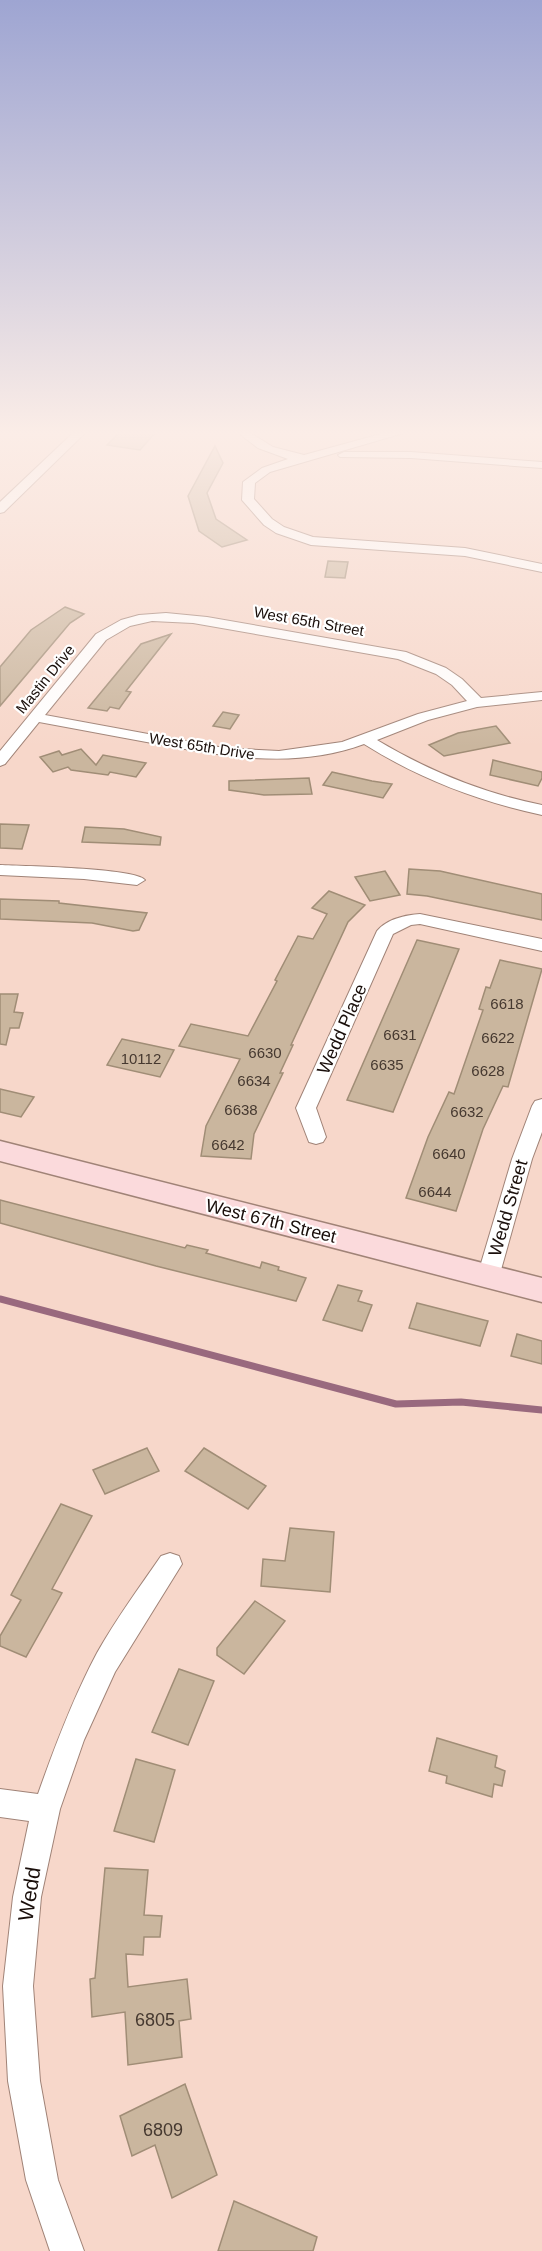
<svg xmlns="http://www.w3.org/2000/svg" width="542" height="2251" font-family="Helvetica,sans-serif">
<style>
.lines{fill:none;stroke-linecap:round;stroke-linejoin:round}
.stream{stroke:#99697e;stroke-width:7}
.building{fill:#cab69e;stroke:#a08d76;stroke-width:1.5}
.street-casing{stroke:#a08377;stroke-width:2}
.secondary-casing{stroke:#a08377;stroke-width:3}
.street{fill:#fff;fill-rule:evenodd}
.secondary{fill:#fbdadc;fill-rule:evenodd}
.labels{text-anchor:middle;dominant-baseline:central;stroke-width:4.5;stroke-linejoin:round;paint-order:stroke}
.far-street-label{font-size:15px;fill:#1a0f0b;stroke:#fff}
.number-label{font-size:15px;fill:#463930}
.street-label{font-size:18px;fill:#1a0f0b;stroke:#fff}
.near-number-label{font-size:18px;fill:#463930}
.near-street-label{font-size:21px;fill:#1a0f0b;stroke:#fff}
</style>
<rect width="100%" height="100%" fill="#f7d7ca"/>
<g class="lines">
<path class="stream" d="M0,1299L396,1404L461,1402L542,1410"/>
</g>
<g class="building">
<path d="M120,432H156L140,450L107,445Z"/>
<path d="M215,446L223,463L207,493L216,519L247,540L222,547L199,531L188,496Z"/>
<path d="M328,561L348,562L345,578L325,577Z"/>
<path d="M65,607L84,614L70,623L0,706V667L31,630Z"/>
<path d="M171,634L126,691L131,692L119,709L110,707L107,711L88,708L141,644Z"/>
<path d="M223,712L239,715L230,729L213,726Z"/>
<path d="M496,726L510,743L444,756L429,745L458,733Z"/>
<path d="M81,749L96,765L103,755L146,763L136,777L110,772L108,775L71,770L68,767L53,772L40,757L59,751L62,755Z"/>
<path d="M493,760L542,772V778L538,786L490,775Z"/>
<path d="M332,772L372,781L392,784L383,798L323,785Z"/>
<path d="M309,778L312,794L264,795L229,790V781Z"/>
<path d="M0,824L29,825L22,849L0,848Z"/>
<path d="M85,827L124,829L161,837L160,845L82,842Z"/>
<path d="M409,869L440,871L542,894V920L427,896L407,894Z"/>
<path d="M385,871L400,895L370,901L355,877Z"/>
<path d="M329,891L365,905L348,922L291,1045H293L280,1073H283L254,1134L251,1159L201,1156L206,1126L240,1059L179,1046L191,1024L248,1036L277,981L275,980L298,936L313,939L327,914L312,908Z"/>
<path d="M0,899L59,901V903L147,913L139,930L133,931L92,923L0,919Z"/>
<path d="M417,940L459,949L393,1112L347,1100Z"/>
<path d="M500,960L542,969L508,1087L503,1086L483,1129L456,1211L406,1198L428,1137L449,1092L454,1094L483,1010L479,1009L486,987L490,988Z"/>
<path d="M0,994H18L14,1012L23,1013L19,1028H10L6,1045L0,1044Z"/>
<path d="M122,1039L174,1050L160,1077L107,1065Z"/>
<path d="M0,1089L34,1097L21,1117L0,1112Z"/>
<path d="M0,1200L185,1248L187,1245L208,1250L206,1253L260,1268L262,1262L279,1267L278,1270L306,1278L296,1301L156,1266L0,1223Z"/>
<path d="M338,1285L362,1291L358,1301L372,1305L362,1331L323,1320Z"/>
<path d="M417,1303L488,1321L480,1346L409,1328Z"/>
<path d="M517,1334L542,1341V1364L511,1356Z"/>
<path d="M147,1448L159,1471L105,1494L93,1470Z"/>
<path d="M204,1448L266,1486L248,1509L185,1471Z"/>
<path d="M61,1504L92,1516L52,1589L62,1593L26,1657L0,1646V1636L21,1600L11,1595Z"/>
<path d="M290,1528L334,1532L330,1592L261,1586L263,1559L285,1561Z"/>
<path d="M255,1601L285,1621L244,1674L217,1655V1648Z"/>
<path d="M179,1669L214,1681L188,1745L152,1732Z"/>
<path d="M437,1738L497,1756L495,1767L505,1771L502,1786L494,1784L492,1797L446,1783L447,1776L429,1771Z"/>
<path d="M136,1759L175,1770L154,1842L114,1831Z"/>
<path d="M105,1868L148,1870L144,1915L162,1916L160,1937H144L143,1955L126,1954L128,1987L187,1979L191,2019L179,2021L182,2057L128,2065L125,2012L92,2017L90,1979L95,1978Z"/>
<path d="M185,2084L217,2175L172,2198L155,2145L132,2156L120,2116Z"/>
<path d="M234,2201L317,2237L313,2251H218Z"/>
</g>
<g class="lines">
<g class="street-casing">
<g id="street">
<path d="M74,432H86L4,512L0,513V502Z"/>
<path d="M237,432H249L273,447L304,455L388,432H407L270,472L255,483L254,499L272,519L284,527L313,537L465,548L542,564V572L465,556L311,545L276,533L264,525L242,500L243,482L262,468L288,459L258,448Z"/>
<path d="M344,452H411L542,462V468L411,458L340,457L338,455Z"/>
<path d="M166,613L207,617L406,652L446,668L462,679L481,698L542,692V700L477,707L428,720L377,740C429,771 482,793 542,805V815C477,801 420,779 364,744C295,770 221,756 152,743C114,736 77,729 39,722L5,764L0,766V751L96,634L121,620L139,615ZM152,621L193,623L398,659L436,674L452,685L467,701L418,714L342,742L279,751L224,748L45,715L106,640L130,626Z"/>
<path d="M0,865C22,866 136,868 145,880L137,885L84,879L0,875Z"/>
<path d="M420,914L542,939V951L420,924L411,925L393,934L316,1108L326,1137L323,1142L316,1144L309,1142L296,1108L377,931C387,919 405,915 420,914Z"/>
<path d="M542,1099V1132L532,1159L499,1277L496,1283L488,1285L480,1283L477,1277L512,1159L532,1106L535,1101Z"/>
<path d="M170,1553L179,1556L182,1564L115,1672L84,1740L60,1809L41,1897L33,1986L40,2081L58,2180L84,2251H50L26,2180L8,2081L3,1986L13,1897L29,1821L0,1817V1789L38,1794C55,1746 73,1698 97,1653C116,1619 139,1588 161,1556Z"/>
</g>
</g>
<g class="secondary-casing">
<path id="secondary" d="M0,1141L542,1278V1302L0,1161Z"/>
</g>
<use href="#street" class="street"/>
<use href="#secondary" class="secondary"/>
</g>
<linearGradient id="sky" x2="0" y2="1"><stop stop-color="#9ea5d2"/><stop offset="0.58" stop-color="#fbede7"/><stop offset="1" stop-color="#fbede7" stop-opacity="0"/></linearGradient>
<rect width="542" height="747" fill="url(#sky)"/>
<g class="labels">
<g class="far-street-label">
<text transform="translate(309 621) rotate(10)">West 65th Street</text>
<text transform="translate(45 679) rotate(-51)">Mastin Drive</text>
<text transform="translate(202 746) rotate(9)">West 65th Drive</text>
</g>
<g class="number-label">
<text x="507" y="1003">6618</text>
<text x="400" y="1034">6631</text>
<text x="498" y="1037">6622</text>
<text x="265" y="1052">6630</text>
<text x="141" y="1058">10112</text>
<text x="387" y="1064">6635</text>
<text x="488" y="1070">6628</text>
<text x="254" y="1080">6634</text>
<text x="241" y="1109">6638</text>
<text x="467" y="1111">6632</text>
<text x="228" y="1144">6642</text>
<text x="449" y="1153">6640</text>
<text x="435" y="1191">6644</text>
</g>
<g class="street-label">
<text transform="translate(342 1029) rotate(-66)">Wedd Place</text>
<text transform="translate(508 1208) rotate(-74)">Wedd Street</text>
<text transform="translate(271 1221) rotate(14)">West 67th Street</text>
</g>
<g class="near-number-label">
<text x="155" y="2020">6805</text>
<text x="163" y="2130">6809</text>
</g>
<g class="near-street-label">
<text transform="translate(29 1894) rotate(-81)">Wedd</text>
</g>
</g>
</svg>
